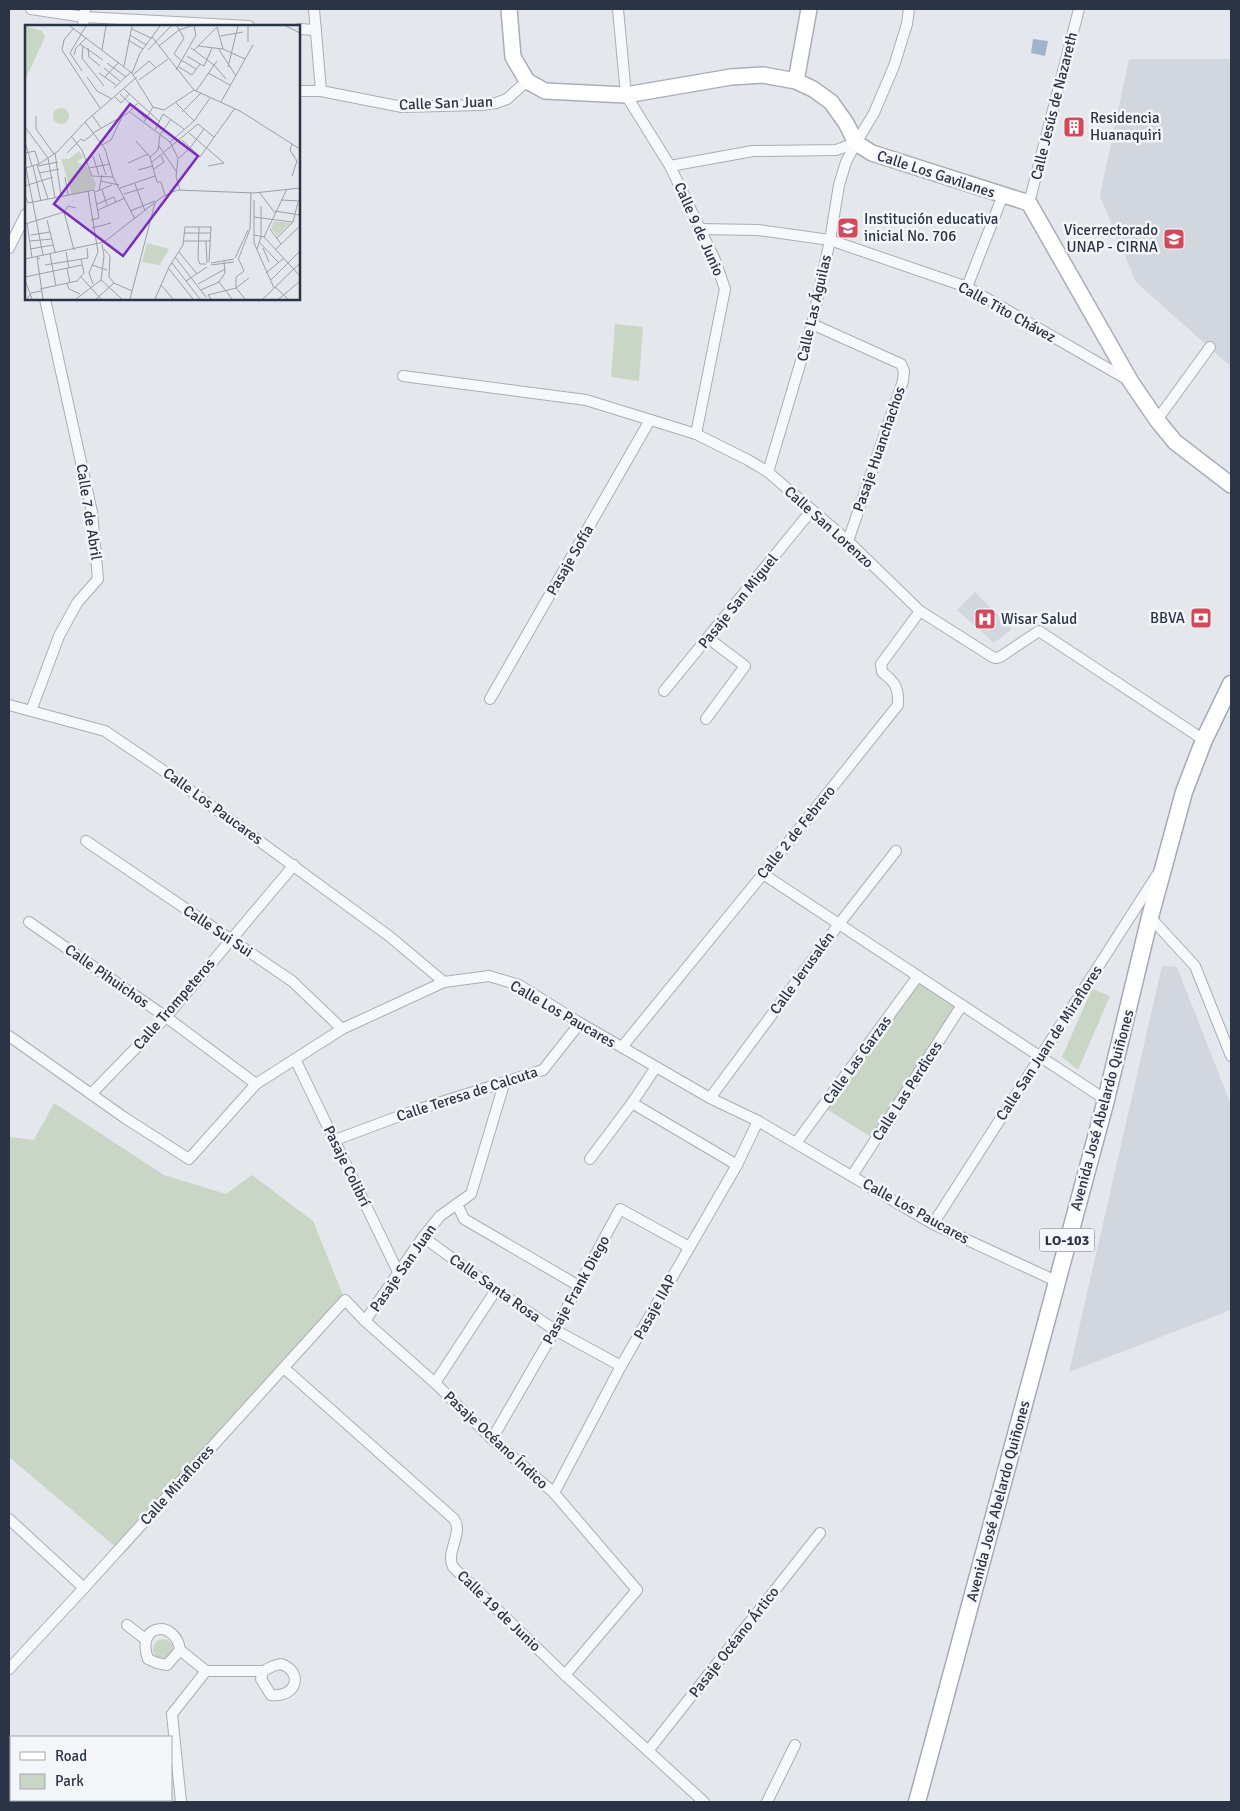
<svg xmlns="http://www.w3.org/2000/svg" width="1240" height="1811" font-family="Signika,sans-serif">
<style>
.built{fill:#d2d6de}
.green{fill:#c9d6c5}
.water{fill:#9fb4cc}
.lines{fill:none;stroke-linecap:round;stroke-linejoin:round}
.street-casing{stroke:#a9aeb7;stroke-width:12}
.secondary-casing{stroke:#a9aeb7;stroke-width:18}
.primary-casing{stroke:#a3abb8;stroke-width:19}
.street{stroke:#f7f8fa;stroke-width:10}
.secondary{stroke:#fff;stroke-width:15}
.primary{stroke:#fff;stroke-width:16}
.labels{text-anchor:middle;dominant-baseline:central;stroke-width:5;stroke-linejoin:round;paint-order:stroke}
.shield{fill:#f4f6f9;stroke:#676e7b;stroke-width:1}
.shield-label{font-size:14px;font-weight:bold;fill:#2b3445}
.street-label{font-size:15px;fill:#2b3445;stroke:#f4f6f9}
.poi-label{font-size:15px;fill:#2b3445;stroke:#f4f6f9;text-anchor:start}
.inset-road{fill:none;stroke:#9a9fa9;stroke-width:1}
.view{fill:#7b2cbf;fill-opacity:0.15;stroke:#7b2cbf;stroke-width:2.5}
.inset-edge{fill:none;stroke:#2b3445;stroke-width:2.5}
</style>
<rect width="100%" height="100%" fill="#e4e7ec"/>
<g class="built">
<path d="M1129,59H1231V362L1229,365L1136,282L1100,196Z"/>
<path d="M975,592L1012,629L994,643L957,610Z"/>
<path d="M1162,966L1177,967L1231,1105V1310L1069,1372Z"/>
</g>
<g class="green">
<path d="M615,324L643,327L639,381L611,377Z"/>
<path d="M918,981L960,1009L871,1137L825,1108Z"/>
<path d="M1092,989L1110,996L1078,1070L1062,1057Z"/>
<path d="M54,1103L164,1175L226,1194L252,1175L313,1221L345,1300L124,1554L9,1457V1137L34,1140Z"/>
<circle cx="163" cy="1649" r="10"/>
</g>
<path class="water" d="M1033,39L1048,41L1045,56L1031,53Z"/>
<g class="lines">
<g class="street-casing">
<g id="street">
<path d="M31,9L84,17L249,26"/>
<path d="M314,9L321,91"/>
<path d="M618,9L626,95L670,166L715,260L725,289L696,434"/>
<path d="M83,26L85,9"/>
<path d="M299,29L316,30"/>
<path d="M299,91H321L402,107L481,105L496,103L507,99L527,81"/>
<path d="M670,166L753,151L836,150L856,143"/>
<path d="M1029,203L1079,9"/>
<path d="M700,229L758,230L830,240L967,287L1128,380"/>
<path d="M9,248L26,214"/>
<path d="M967,287L1003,195"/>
<path d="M812,324L901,364L904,371L903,381L848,541"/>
<path d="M403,376L586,400L696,434L748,460L768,472L848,541L920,611L991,656L995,658L1000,657L1039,631L1204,740"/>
<path d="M1157,420L1210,347"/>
<path d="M768,472L812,324L830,240L839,185L846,162L856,143L874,113L894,66L907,24L909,9"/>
<path d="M664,691L811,511"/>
<path d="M490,699L650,420"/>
<path d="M9,705L105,731L161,769L389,936L444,982"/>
<path d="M31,711L59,636L77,603L98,579L92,512L45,299"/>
<path d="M706,719L745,666L708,638"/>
<path d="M86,841L292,981L342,1029"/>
<path d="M763,874L1106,1100"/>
<path d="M1150,917L1195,966L1231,1056"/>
<path d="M29,922L166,1017L256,1084"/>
<path d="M9,1036L125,1118L189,1159L256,1084L342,1029L444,982L489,976L519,985L580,1023L710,1098L758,1121L933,1224L1056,1281"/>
<path d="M622,1047L763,874L898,705C899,688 895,682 882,672L881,664L920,611"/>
<path d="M295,1059L399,1274"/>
<path d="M91,1094L166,1017L294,865"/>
<path d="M710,1098L839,924L896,851"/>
<path d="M632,1103L737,1165"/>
<path d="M335,1140L413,1111L543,1070L580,1023"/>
<path d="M796,1143L918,976"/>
<path d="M590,1159L632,1103L656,1067"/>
<path d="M852,1176L962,1005"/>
<path d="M457,1204L464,1219L579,1286"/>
<path d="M933,1224L1157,875"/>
<path d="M423,1237L496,1290L555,1330L621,1366"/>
<path d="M365,1321L423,1237L440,1216L471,1194L504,1084"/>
<path d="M284,1368L454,1519C464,1533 445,1552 453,1567L565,1675L704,1802"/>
<path d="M435,1383L496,1290"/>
<path d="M492,1439L555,1330L620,1209L689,1247"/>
<path d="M554,1493L621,1366L737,1165L758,1121"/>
<path d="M9,1519L84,1588"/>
<path d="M127,1625L145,1639"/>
<path d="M180,1650L167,1665L157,1663L148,1659C135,1623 176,1619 180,1650L206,1671"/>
<path d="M281,1664C304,1672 297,1698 271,1695L261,1679L263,1671L273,1666Z"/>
<path d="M9,1669L84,1588L345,1300L365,1321L435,1383L492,1439L554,1493L637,1590L565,1675"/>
<path d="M648,1751L820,1533"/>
<path d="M181,1802L172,1714L206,1671H263"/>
<path d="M767,1802L795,1745"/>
</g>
</g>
<g class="secondary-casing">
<g id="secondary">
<path d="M509,9L513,57L527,81L545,91L626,95L731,77L763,75L796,81L813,89L831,102L846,123L856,143L872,153L1029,203L1131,382L1157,420L1175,442L1231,485"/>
<path d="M796,81L809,9"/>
</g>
</g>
<g class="primary-casing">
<path id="primary" d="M917,1802L1106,1100L1150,917L1184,792L1204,740L1231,684"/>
</g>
<use href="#street" class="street"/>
<use href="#secondary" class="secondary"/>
<use href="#primary" class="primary"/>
</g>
<defs>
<g id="building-square" transform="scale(1.125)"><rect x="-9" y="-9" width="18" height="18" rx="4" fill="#d1495b" stroke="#f4f6f9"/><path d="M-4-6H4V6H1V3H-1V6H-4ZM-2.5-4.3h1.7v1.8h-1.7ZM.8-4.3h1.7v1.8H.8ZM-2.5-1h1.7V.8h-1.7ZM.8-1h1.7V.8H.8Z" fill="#fff"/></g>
<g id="school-square" transform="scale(1.125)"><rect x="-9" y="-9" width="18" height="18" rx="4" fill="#d1495b" stroke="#f4f6f9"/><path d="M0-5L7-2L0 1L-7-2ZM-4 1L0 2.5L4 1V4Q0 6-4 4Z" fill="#fff"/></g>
<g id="university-square" transform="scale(1.125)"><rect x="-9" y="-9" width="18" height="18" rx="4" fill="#d1495b" stroke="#f4f6f9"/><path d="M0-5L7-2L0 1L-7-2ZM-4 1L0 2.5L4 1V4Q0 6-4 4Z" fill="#fff"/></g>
<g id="bank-square" transform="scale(1.125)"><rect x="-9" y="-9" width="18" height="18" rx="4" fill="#d1495b" stroke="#f4f6f9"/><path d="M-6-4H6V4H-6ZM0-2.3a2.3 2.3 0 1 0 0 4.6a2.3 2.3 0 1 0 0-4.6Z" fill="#fff"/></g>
<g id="hospital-square" transform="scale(1.125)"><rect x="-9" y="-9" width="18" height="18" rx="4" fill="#d1495b" stroke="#f4f6f9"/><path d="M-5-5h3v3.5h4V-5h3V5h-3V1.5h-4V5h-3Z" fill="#fff"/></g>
</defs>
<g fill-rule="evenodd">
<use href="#building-square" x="1074" y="127"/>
<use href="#school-square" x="848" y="228"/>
<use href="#university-square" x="1174" y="239"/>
<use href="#bank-square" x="1201" y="618"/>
<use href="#hospital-square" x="985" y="619"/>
</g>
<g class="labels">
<rect class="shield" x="1039.5" y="1228.5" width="55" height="23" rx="4"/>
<g class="shield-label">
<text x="1067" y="1240">LO-103</text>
</g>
<g class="street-label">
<text transform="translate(446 103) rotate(-2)">Calle San Juan</text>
<text transform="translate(1054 106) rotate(-76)">Calle Jesús de Nazareth</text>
<text transform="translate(936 174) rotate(18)">Calle Los Gavilanes</text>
<text transform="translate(699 229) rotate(66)">Calle 9 de Junio</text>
<text transform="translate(814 308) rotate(-77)">Calle Las Águilas</text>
<text transform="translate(1007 312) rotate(29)">Calle Tito Chávez</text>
<text transform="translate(879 449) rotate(-71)">Pasaje Huanchachos</text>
<text transform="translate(89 512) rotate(81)">Calle 7 de Abril</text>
<text transform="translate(829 527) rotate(42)">Calle San Lorenzo</text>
<text transform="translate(570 560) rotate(-60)">Pasaje Sofía</text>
<text transform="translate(738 601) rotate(-51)">Pasaje San Miguel</text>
<text transform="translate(213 806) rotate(36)">Calle Los Paucares</text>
<text transform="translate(796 832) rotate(-51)">Calle 2 de Febrero</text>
<text transform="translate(218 931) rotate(34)">Calle Sui Sui</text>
<text transform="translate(802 973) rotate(-54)">Calle Jerusalén</text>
<text transform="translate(107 976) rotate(35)">Calle Pihuichos</text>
<text transform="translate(174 1004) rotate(-49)">Calle Trompeteros</text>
<text transform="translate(563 1014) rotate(30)">Calle Los Paucares</text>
<text transform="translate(1049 1043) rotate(-57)">Calle San Juan de Miraflores</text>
<text transform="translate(857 1060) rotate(-54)">Calle Las Garzas</text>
<text transform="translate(907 1091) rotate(-57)">Calle Las Perdices</text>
<text transform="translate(467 1094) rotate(-18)">Calle Teresa de Calcuta</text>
<text transform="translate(1102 1110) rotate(-75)">Avenida José Abelardo Quiñones</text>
<text transform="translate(347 1166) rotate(64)">Pasaje Colibrí</text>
<text transform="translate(916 1211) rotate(29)">Calle Los Paucares</text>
<text transform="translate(403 1268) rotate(-55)">Pasaje San Juan</text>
<text transform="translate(495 1288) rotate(35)">Calle Santa Rosa</text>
<text transform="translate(576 1290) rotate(-61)">Pasaje Frank Diego</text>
<text transform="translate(655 1307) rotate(-61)">Pasaje IIAP</text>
<text transform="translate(496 1440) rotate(43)">Pasaje Océano Índico</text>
<text transform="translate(177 1485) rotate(-48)">Calle Miraflores</text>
<text transform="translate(998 1501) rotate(-75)">Avenida José Abelardo Quiñones</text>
<text transform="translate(499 1611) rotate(44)">Calle 19 de Junio</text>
<text transform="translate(734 1642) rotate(-52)">Pasaje Océano Ártico</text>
</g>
<g class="poi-label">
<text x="1090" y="118">Residencia<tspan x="1090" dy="17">Huanaquiri</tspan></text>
<text x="864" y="219">Institución educativa<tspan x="864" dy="17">inicial No. 706</tspan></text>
<text x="1158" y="230" text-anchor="end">Vicerrectorado<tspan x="1158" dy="17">UNAP - CIRNA</tspan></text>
<text x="1185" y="618" text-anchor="end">BBVA</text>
<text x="1001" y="619">Wisar Salud</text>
</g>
</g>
<g transform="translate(25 25)">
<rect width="275" height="275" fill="#e4e7ec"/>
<path d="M0,1L17,6L20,12L0,55ZM28 91a8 8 0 1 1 16 0a8 8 0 1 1-16 0ZM54,126L58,132L52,137L62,142L71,159L69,165L47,170L36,134H44ZM249,196L265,198V199L252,211L246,203ZM122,218L144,224L135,240L117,237Z" fill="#c9d6c5"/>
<path class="inset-road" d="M45,1L107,48L128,82L139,85L169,65L127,12M152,1L159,13L149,29L158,37M261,1L275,8M192,2L198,24M49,3L39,15L37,25L75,83M107,4L126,13M105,10L121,20M196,11L218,7M103,15L118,24M223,17V1M55,19L78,35M58,21L57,33L79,61M134,21L154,5L166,1M173,21L198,24L220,34M63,23L64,32L75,41M166,23L189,40L201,54M193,23L211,51M77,25L81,1M123,25L146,1M169,25L192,2M45,28L61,1M45,28L57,46M49,30L51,23L61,13M162,31L175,39M158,36L171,44M82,38L101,52M99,41L107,1M154,42L167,50L175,39L179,41L187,23M203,42L213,1M79,43L95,56M151,45L171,10L169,1M74,48L91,60M107,48L115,28L135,1M183,48L205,60M109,49L124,36L131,43M62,52L72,66L87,74M80,52L94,37M114,55L143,34M89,63L106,47M99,64L135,97M169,65L215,86L275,124M171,66L192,36M95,69L121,94M90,72L96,78L104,69M196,77L228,20M151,78L169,96M105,87L145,117L153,133L151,152L155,165M157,87L176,68M138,89L159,104M67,90L76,103M11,91V104L29,129M60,97L80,124L88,152L110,194M119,97L128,82M173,99L189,112M0,102L23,133L30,173M130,105L138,89M68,108L103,88L113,78M164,108L199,138L183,141M46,111L57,125L67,151L88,152M157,115L175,132L210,83M111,116L125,132L132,157H136L140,170M0,117L7,141M145,117L169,96L185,73M77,120L86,115L97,92M134,121L151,146M0,128L10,126L14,139M30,128L36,171M42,128L56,114L59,116L68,109M74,129L81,150M68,131L74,150M125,132L133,125L135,110L146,94M154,133L165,123L179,104M127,137L173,99M103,138L123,129M12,140L23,174M8,141L16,176M13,141L33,137M0,143L14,139L32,127L62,95L112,52M1,143L18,230M64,143L85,139M129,144L139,137L136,131M113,145L128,141M14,148L34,144M267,151L272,136L265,125L267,119M40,152L43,170M76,156L94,160M110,159L120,186M0,161L28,152M95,163L130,151M74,165L77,150M77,165L82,180M63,166L73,227L64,248L68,259M70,167L87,160M234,167L250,188M99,169L119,163M0,170L3,178L69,165L74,193L66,195M229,175V218L249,263M256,175L275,176M72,179L89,172L91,177M73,185L100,173M105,186L130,176M250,186L275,190M229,192L267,197M22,195L30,227M2,198L7,233M0,199L39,187M174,202L173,234L175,239H181M67,203L86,198M245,204L256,219M159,208H185M6,210L25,207M229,210L239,212L275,251M239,212L262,164M252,213L268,197L273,177M5,216L27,214M159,216H185M181,216L182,238M234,217L254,238M77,219L79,231L76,255L97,274M238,223L244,237M5,224L28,220M79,224L85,231L84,252L89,258L107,266M232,224L236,212V181M251,224L275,201M49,225L39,187L43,181L51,183M41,227L44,243M154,227L172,249M25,229L31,261M150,232L181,272M210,233L223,205M0,234L79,217L137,172L152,165L229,168L275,163M15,234L12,232L18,274M213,235L225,204L226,168M147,238L175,274M186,238L209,234M20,240L63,233L62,223M67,240L82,245M186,240L209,237M42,243L45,258M144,244L168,274M241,248L259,233M0,252L57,240M56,252L76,274M211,252V263L220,274M211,252L219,246L214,235M0,255L7,274M246,255L275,226M161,256L182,242M194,257L200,248L199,236M194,257L207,274M42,259L44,264L55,269M173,259L200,244M136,260L148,274M250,262L263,274M15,264L52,256L59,248L56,234M176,265L194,257M2,274L6,268L16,266M51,274L76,255M71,274L89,258M105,274L130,178M130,274L144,242L158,220L160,202H186L184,237M186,274L183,270L211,263L224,253M238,274L275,238M254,274L275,256"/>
<path class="view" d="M105,79L173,131L98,231L29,179Z"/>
<rect width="275" height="275" class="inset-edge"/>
</g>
<rect width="1240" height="1811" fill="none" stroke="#2b3445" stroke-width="20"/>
<rect x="10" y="1736" width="162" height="65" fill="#f4f6f9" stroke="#a4a8b1"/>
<rect x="20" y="1752" width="25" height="8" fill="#ffffff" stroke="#a4a8b1"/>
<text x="55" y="1761" font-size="15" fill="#2b3445">Road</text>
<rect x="20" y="1774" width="25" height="15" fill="#c9d6c5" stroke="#a4a8b1"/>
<text x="55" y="1786" font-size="15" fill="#2b3445">Park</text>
</svg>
